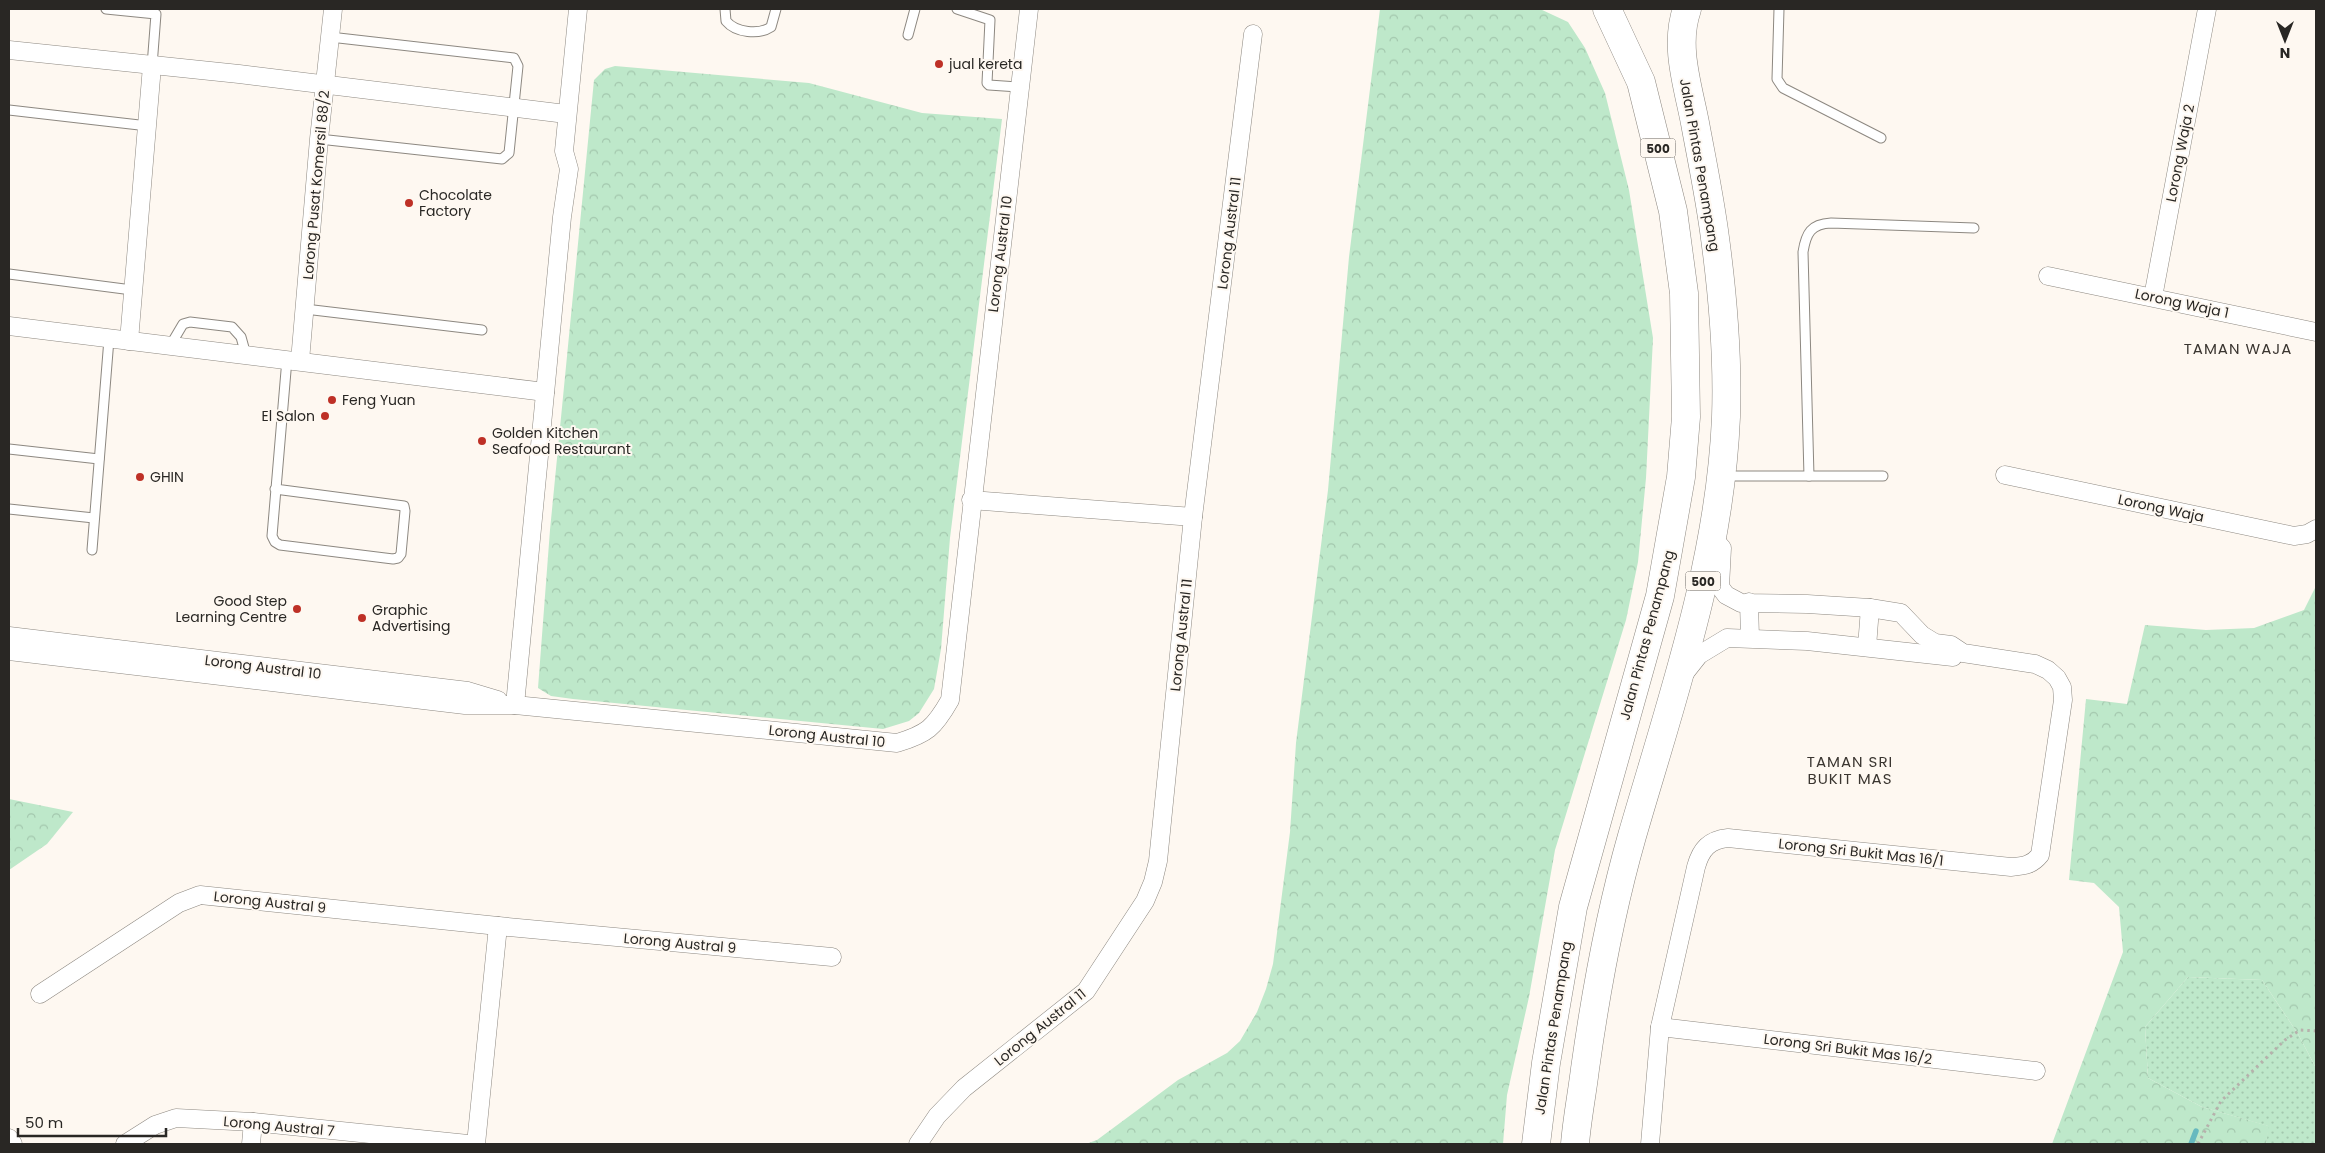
<svg xmlns="http://www.w3.org/2000/svg" width="2325" height="1153" font-family="Poppins,sans-serif">
<style>
.grass{fill:url(#grass-dots)}
.forest{fill:url(#forest-crowns)}
.lines{fill:none;stroke-linecap:round;stroke-linejoin:round}
.stream{stroke:#67b9bf;stroke-width:5.5}
.lane-casing{stroke:#8d8881;stroke-width:11}
.street-casing{stroke:#8d8881;stroke-width:19}
.primary-casing{stroke:#8d8881;stroke-width:29}
.path{stroke:#b6b1ac;stroke-width:3;stroke-dasharray:2.5 4;stroke-linecap:butt}
.lane{stroke:#fff;stroke-width:9}
.street{stroke:#fff;stroke-width:18}
.primary{stroke:#fff;stroke-width:28}
.poi-dot{fill:#be3026;stroke:#fef8f1;stroke-width:2}
.labels{text-anchor:middle;dominant-baseline:central;stroke-width:4;stroke-linejoin:round;paint-order:stroke}
.shield{fill:#fef8f1;stroke:#696662;stroke-width:1}
.shield-label{font-size:12px;font-weight:bold;fill:#292724}
.poi-label{font-size:14px;fill:#292724;stroke:#fef8f1;text-anchor:start}
.street-label{font-size:14px;fill:#292724;stroke:#fef8f1}
.neighbourhood-label{font-size:15px;letter-spacing:1px;fill:#3b3631;stroke:#fef8f1}
</style>
<defs>
<pattern id="grass-dots" width="8" height="8" patternUnits="userSpaceOnUse" patternTransform="scale(1.25)"><rect width="8" height="8" fill="#bee8ca"/><path d="M2 2h.1M6 6h.1" fill="none" stroke="#a3c7ad" stroke-width="1.8" stroke-linecap="round"/></pattern>
<pattern id="forest-crowns" width="20" height="18" patternUnits="userSpaceOnUse" patternTransform="scale(1.25)"><rect width="20" height="18" fill="#bee8ca"/><path d="M2 6a3 3 0 1 1 6 0M12 15a3 3 0 1 1 6 0" fill="none" stroke="#a3c7ad"/></pattern>
</defs>
<rect width="100%" height="100%" fill="#fef8f1"/>
<path class="grass" d="M2188,977L2262,980L2298,1034L2316,1068V1144H2266L2268,1126L2202,1107L2148,1078L2145,1027Z"/>
<g class="forest">
<path d="M1380,9H1540L1568,22L1585,48L1605,93L1629,190L1653,338L1646,478L1638,562L1626,620L1555,850L1529,997L1507,1095L1503,1144H1086L1097,1140L1178,1080L1227,1053L1240,1041L1257,1012L1266,989L1273,964L1290,832L1296,743L1328,490L1349,257Z"/>
<path d="M615,66L809,83L922,113L1002,119L950,538L941,649L934,689L919,713L909,721L883,729L573,699L551,696L538,688L550,530L594,80L605,69Z"/>
<path d="M2316,586V1068L2298,1034L2262,980L2188,977L2145,1027L2148,1078L2202,1107L2269,1126L2266,1144H2052L2123,952L2119,907L2094,883L2069,880L2086,699L2127,704L2145,625L2206,630L2254,628L2304,610Z"/>
<path d="M9,799L73,812L47,844L9,870Z"/>
</g>
<g class="lines">
<path class="stream" d="M2191,1144L2196,1131"/>
<g class="lane-casing">
<g id="lane">
<path d="M106,9L156,14L152,66"/>
<path d="M725,9L726,21C736,33 759,35 771,27L776,9"/>
<path d="M957,9L990,20L987,83L989,85L1019,87"/>
<path d="M1779,9L1777,79L1783,88L1881,138"/>
<path d="M908,35L915,9"/>
<path d="M9,110L148,126"/>
<path d="M319,139L502,159L509,153L518,66L514,58L330,37"/>
<path d="M9,274L132,290"/>
<path d="M305,309L482,330"/>
<path d="M170,346L183,324L190,322L232,327L241,337L246,355"/>
<path d="M9,449L99,459"/>
<path d="M1724,476H1809L1803,252C1806,233 1811,224 1831,223L1974,228"/>
<path d="M1809,476H1883"/>
<path d="M275,489L404,506L405,511L401,554L398,558L393,559L280,545L275,542L272,536L287,359"/>
<path d="M9,509L94,518"/>
<path d="M92,550L109,339"/>
</g>
</g>
<g class="street-casing">
<g id="street">
<path d="M9,50L239,74L566,114"/>
<path d="M2048,276L2316,332"/>
<path d="M2153,297L2207,9"/>
<path d="M9,326L545,392"/>
<path d="M129,341L152,66"/>
<path d="M300,361L319,139L333,9"/>
<path d="M2005,475L2294,536L2307,534L2316,529"/>
<path d="M971,500L1193,517"/>
<path d="M1749,602L1750,638"/>
<path d="M9,636L468,691L498,700"/>
<path d="M1867,647L1870,608"/>
<path d="M9,651L465,705H515L897,743C927,734 934,728 950,700L1029,9"/>
<path d="M1684,674L1699,655L1727,638L1807,641L1953,657"/>
<path d="M515,705L562,217L569,169L564,151L578,9"/>
<path d="M40,994L179,903L200,895L498,926L832,957"/>
<path d="M1660,1027L2036,1071"/>
<path d="M9,1138L13,1144"/>
<path d="M125,1144L155,1125L176,1118L253,1122L468,1144"/>
<path d="M251,1144L253,1122"/>
<path d="M476,1144L498,926"/>
<path d="M918,1144L937,1116L964,1088L1086,991L1145,901L1153,882L1158,861L1193,517L1253,34"/>
<path d="M1650,1144L1660,1027L1696,867C1701,849 1709,840 1728,838L2011,867C2024,866 2032,865 2040,855L2063,700L2062,687L2057,678L2048,670L2035,664L1963,653L1951,645L1935,643L1922,635L1901,613L1870,608L1807,604L1741,603L1726,595L1720,587L1722,548L1714,539"/>
</g>
</g>
<g class="primary-casing">
<g id="primary">
<path d="M1536,1144L1546,1063L1573,907L1660,596L1681,477L1686,417L1684,293L1673,211L1641,82L1607,9"/>
<path d="M1575,1144C1577,1119 1582,1094 1585,1069C1596,990 1610,913 1632,836C1672,698 1720,562 1726,417C1728,358 1723,297 1715,238C1710,199 1702,161 1695,123C1688,86 1674,46 1687,9"/>
</g>
</g>
<path class="path" d="M2198,1144L2221,1101L2285,1040L2300,1030L2316,1031"/>
<use href="#lane" class="lane"/>
<use href="#street" class="street"/>
<use href="#primary" class="primary"/>
</g>
<g class="poi-dot">
<circle cx="939" cy="64" r="5"/>
<circle cx="409" cy="203" r="5"/>
<circle cx="332" cy="400" r="5"/>
<circle cx="325" cy="416" r="5"/>
<circle cx="482" cy="441" r="5"/>
<circle cx="140" cy="477" r="5"/>
<circle cx="297" cy="609" r="5"/>
<circle cx="362" cy="618" r="5"/>
</g>
<g class="labels">
<g class="shield">
<rect x="1640.5" y="138.5" width="35" height="19" rx="4"/>
<rect x="1685.5" y="571.5" width="35" height="19" rx="4"/>
</g>
<g class="shield-label">
<text x="1658" y="148">500</text>
<text x="1703" y="581">500</text>
</g>
<g class="poi-label">
<text x="949" y="64">jual kereta</text>
<text x="419" y="195">Chocolate<tspan x="419" dy="16">Factory</tspan></text>
<text x="342" y="400">Feng Yuan</text>
<text x="315" y="416" text-anchor="end">El Salon</text>
<text x="492" y="433">Golden Kitchen<tspan x="492" dy="16">Seafood Restaurant</tspan></text>
<text x="150" y="477">GHIN</text>
<text x="287" y="601" text-anchor="end">Good Step<tspan x="287" dy="16">Learning Centre</tspan></text>
<text x="372" y="610">Graphic<tspan x="372" dy="16">Advertising</tspan></text>
</g>
<g class="street-label">
<text transform="translate(2180 153) rotate(-79)">Lorong Waja 2</text>
<text transform="translate(1700 165) rotate(80)">Jalan Pintas Penampang</text>
<text transform="translate(316 185) rotate(-85)">Lorong Pusat Komersil 88/2</text>
<text transform="translate(1229 233) rotate(-83)">Lorong Austral 11</text>
<text transform="translate(1000 254) rotate(-83)">Lorong Austral 10</text>
<text transform="translate(2182 303) rotate(12)">Lorong Waja 1</text>
<text transform="translate(2161 508) rotate(12)">Lorong Waja</text>
<text transform="translate(1181 635) rotate(-84)">Lorong Austral 11</text>
<text transform="translate(1647 635) rotate(-75)">Jalan Pintas Penampang</text>
<text transform="translate(263 667) rotate(7)">Lorong Austral 10</text>
<text transform="translate(827 736) rotate(6)">Lorong Austral 10</text>
<text transform="translate(1861 852) rotate(6)">Lorong Sri Bukit Mas 16/1</text>
<text transform="translate(270 902) rotate(6)">Lorong Austral 9</text>
<text transform="translate(680 943) rotate(5)">Lorong Austral 9</text>
<text transform="translate(1040 1027) rotate(-39)">Lorong Austral 11</text>
<text transform="translate(1553 1028) rotate(-81)">Jalan Pintas Penampang</text>
<text transform="translate(1848 1049) rotate(7)">Lorong Sri Bukit Mas 16/2</text>
<text transform="translate(279 1126) rotate(5)">Lorong Austral 7</text>
</g>
<g class="neighbourhood-label">
<text x="2238" y="348">TAMAN WAJA</text>
<text x="1850" y="761">TAMAN SRI<tspan x="1850" dy="17">BUKIT MAS</tspan></text>
</g>
</g>
<rect width="2325" height="1153" fill="none" stroke="#292724" stroke-width="20"/>
<g transform="translate(2285 40) rotate(180)" stroke="#fef8f1" stroke-width="4" paint-order="stroke">
<path d="M0-4L9 19L0 12L-9 19Z" fill="#292724"/>
<text y="-8" font-size="14" font-weight="bold" text-anchor="middle" fill="#292724">N</text>
</g>
<path d="M18 1128v8h148v-8" fill="none" stroke="#292724" stroke-width="2.5"/>
<text x="25" y="1128" font-size="15" fill="#292724" stroke="#fef8f1" stroke-width="4" paint-order="stroke">50 m</text>
</svg>
